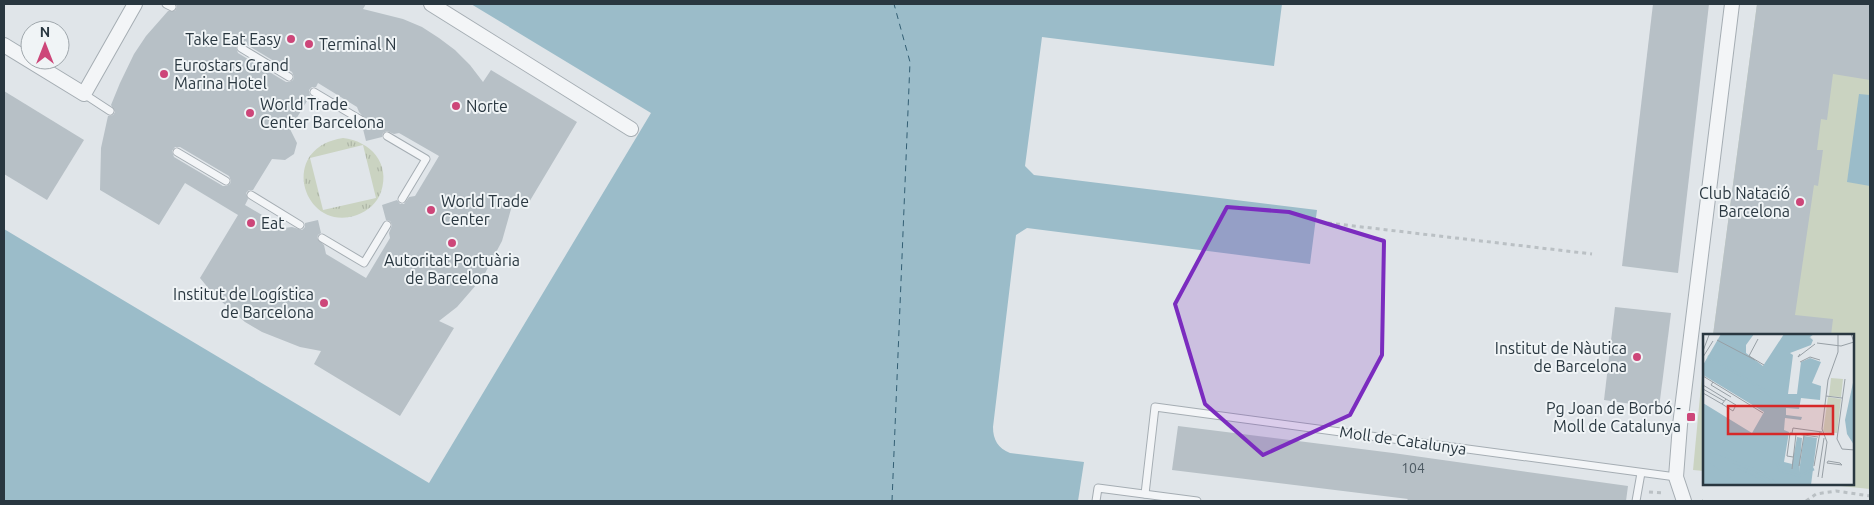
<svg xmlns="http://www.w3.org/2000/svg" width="1874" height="505" font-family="Ubuntu,sans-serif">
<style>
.grass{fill:url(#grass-tufts);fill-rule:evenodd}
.pitch{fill:#cad3c1}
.water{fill:#9bbcc9}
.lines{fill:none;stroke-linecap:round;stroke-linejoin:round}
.ferry{stroke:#335f74;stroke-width:1;stroke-dasharray:6 5;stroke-linecap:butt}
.building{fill:#b7c0c6;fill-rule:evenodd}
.lane-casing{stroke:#a5adb3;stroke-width:9}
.street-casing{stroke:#a5adb3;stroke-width:16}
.path{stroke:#bac0c4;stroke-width:3;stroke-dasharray:4 4;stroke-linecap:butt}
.lane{stroke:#f3f5f7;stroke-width:7}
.street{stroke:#f3f5f7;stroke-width:14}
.marked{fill:#7b2cbf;fill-opacity:0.2;stroke:#7b2cbf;stroke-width:4;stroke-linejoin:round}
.poi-dot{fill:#cd4679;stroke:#f0f4f6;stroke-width:2}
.labels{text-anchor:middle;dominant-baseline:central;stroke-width:4;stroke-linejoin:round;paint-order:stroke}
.number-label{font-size:14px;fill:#4c5962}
.poi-label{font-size:16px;fill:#293740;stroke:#f0f4f6;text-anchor:start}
.street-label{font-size:16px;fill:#293740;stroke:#f0f4f6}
.inset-river{fill:none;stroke:#9bbcc9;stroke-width:2.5}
.inset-road{fill:none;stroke:#979fa5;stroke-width:1}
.view{fill:#d62828;fill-opacity:0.15;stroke:#d62828;stroke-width:2.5}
.inset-edge{fill:none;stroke:#293740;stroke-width:2.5}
</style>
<defs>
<pattern id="grass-tufts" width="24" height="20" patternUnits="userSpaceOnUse" patternTransform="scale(1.25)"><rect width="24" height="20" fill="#cad3c1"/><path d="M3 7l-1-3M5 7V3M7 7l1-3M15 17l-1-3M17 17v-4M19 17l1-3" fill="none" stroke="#aeb6a7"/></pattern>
</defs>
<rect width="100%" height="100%" fill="#e0e5e9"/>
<path class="grass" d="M343,138C370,141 391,163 381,192C377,203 368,211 357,215C304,234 276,148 343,138ZM363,145L376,198L323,210L310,158Z"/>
<g class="pitch">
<path d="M1757,4H1870V489L1820,484H1853V335H1713Z"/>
<path d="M1704,354V471L1693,470Z"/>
</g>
<g class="water">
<path d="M471,4H1282L1274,66L1042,37L1025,166L1034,175L1317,210L1310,264L1027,228L1016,235L993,427C993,440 998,448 1010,453L1084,462L1078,501H4V229L429,483L651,113Z"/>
<path d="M1859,94L1870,95V186L1847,182Z"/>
</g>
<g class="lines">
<path class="ferry" d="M892,501L910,62L894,4"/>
</g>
<g class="building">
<path d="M176,4H366L363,9L403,19L422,27L439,38L455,50L470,65L483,82L491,70L577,122L525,209L513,202L502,241L483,277L457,307L439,321L454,328L400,416L314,364L321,351L300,347L262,332L245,322L214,295L200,278L238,215L185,183L159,225L100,190L101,148L108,116L113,115L115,112L111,105L120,83L134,54L146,36L168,11H175L177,7ZM239,43H244L292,72L294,77L293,80L289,82H286L238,53L236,47ZM318,83L357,107L359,112L366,120L365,123L362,125L366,141L382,137L383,133L387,131L394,134L399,133L439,156L415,196L409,197L404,204H400L397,200L382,205L386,220L390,221L392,225L389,233L390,238L366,278L326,254L324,245L317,238L318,235L321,233L318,220L305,223V227L302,230L292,227L284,228L245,205L248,199L246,193L249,190H253L272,159L285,160L294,154L297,143L290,129L310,96L309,90L312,87H316ZM175,147H180L229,176L231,181L230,184L226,186H223L174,157L172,151Z"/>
<path d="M1653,4H1709L1678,273L1622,266Z"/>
<path d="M1757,4H1870V80L1833,74L1827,120L1821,119L1817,150H1823L1818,186L1814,185L1795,315L1833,319L1831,335H1713Z"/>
<path d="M4,91L84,140L47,200L4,174Z"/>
<path d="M1615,307L1671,313L1659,408L1604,400Z"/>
<path d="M1178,426L1393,453L1628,486L1626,501H1416L1407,500L1408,499L1172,470Z"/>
</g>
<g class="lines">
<g class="lane-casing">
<g id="lane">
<path d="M166,4L172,7"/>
<path d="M241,48L289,77"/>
<path d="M314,92L361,120"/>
<path d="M84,94L110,111"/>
<path d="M387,136L426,159L402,199"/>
<path d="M177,152L226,181"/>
<path d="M251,195L300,225"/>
<path d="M322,238L364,263L387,225"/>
<path d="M1145,494L1155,407L1676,477"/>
<path d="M1096,501L1098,488L1197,501"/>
<path d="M1636,501L1641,473"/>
</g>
</g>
<g class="street-casing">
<g id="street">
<path d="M431,4L631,129"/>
<path d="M4,45L84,94L135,4"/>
<path d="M1684,501L1676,477L1680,425L1732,4"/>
</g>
</g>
<g class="path">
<path d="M1320,222L1592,254"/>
<path d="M1649,492L1664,493"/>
<path d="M1702,501H1703"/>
<path d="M1806,501L1816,494L1836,491L1870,496"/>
</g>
<use href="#lane" class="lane"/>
<use href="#street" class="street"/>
</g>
<path class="marked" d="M1227,207L1289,212L1384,241L1382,355L1350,415L1263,455L1205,404L1175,304Z"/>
<g class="poi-dot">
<circle cx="291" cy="39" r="5"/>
<circle cx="309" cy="44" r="5"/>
<circle cx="164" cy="74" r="5"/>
<circle cx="456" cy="106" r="5"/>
<circle cx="250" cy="113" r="5"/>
<circle cx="1800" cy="202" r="5"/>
<circle cx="431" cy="210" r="5"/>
<circle cx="251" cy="223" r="5"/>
<circle cx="452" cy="243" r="5"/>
<circle cx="324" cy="303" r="5"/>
<circle cx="1637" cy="357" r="5"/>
<rect x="1686" y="412" width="10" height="10" rx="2.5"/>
</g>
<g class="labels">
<g class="number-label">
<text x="1413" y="468">104</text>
</g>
<g class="poi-label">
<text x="281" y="39" text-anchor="end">Take Eat Easy</text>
<text x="319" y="44">Terminal N</text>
<text x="174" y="65">Eurostars Grand<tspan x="174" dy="18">Marina Hotel</tspan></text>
<text x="260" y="104">World Trade<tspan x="260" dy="18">Center Barcelona</tspan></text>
<text x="466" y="106">Norte</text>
<text x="1790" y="193" text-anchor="end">Club Natació<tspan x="1790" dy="18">Barcelona</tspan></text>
<text x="441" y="201">World Trade<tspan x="441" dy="18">Center</tspan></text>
<text x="261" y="223">Eat</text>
<text x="452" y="260" text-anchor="middle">Autoritat Portuària<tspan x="452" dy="18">de Barcelona</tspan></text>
<text x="314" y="294" text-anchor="end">Institut de Logística<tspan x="314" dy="18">de Barcelona</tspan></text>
<text x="1627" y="348" text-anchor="end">Institut de Nàutica<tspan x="1627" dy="18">de Barcelona</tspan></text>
<text x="1681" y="408" text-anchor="end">Pg Joan de Borbó -<tspan x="1681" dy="18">Moll de Catalunya</tspan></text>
</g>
<g class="street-label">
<text transform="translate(1403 440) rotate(8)">Moll de Catalunya</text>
</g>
</g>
<g transform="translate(1703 334)">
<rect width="151" height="151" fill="#e0e5e9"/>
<path d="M128,44L140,45L138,63L126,62ZM125,63L138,65L134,99L120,98Z" fill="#cad3c1"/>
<path d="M18,0H51L43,11V19L60,32L81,0H111L107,3L110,5L106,3L110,6L108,11L87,19L90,21L85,60H94L98,28L107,24L118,28L109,49L118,52L117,66L98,64L96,75L83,74V81L99,83L98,86L82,84L81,96L86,98L81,128L89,130L88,136L94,103L99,104L96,138L101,102L114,104L108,151H0V69L49,99L61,78L0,41V31ZM151,44L152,111H151L144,100L142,86Z" fill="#9bbcc9"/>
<path class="inset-river" d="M5,22L63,57L74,68V129L77,136L96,142L111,135M0,117L61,139L74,151M0,118L59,143L69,151M0,119L62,151M0,120L54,151M0,121L46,151M0,122L39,151M14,125L65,151M13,126L58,151M10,127L50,151M11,129L42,151"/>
<path class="inset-road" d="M55,5L46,22L61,31M14,6L52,26M114,9L138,12L151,8L148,0M0,17L6,1M97,20L95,23L112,10M0,23L10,7M97,28L107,23L117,26M0,42L60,79M142,45L134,105L139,115L152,116M10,48L8,51L28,63M0,51L23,65L19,70L0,59M0,55L21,67M123,62L139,64M19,70L30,77L33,71L23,65M89,99L90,94L119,98M90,123L84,122L87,99L115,103M125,127L137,129L139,131L124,129ZM96,132L101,101M111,132L117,98M89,135L93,100M115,143L121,104M119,144L124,108L119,95L125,46L135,18V0"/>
<path class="view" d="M25,72H130V100H25Z"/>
<rect width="151" height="151" class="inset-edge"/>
</g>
<rect width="1874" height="505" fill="none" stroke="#293740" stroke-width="10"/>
<g transform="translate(45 45)"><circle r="24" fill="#f0f4f6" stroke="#a0a8ad"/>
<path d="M0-4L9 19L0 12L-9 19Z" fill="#cd4679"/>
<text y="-8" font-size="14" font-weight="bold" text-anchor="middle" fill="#293740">N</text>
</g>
</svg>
